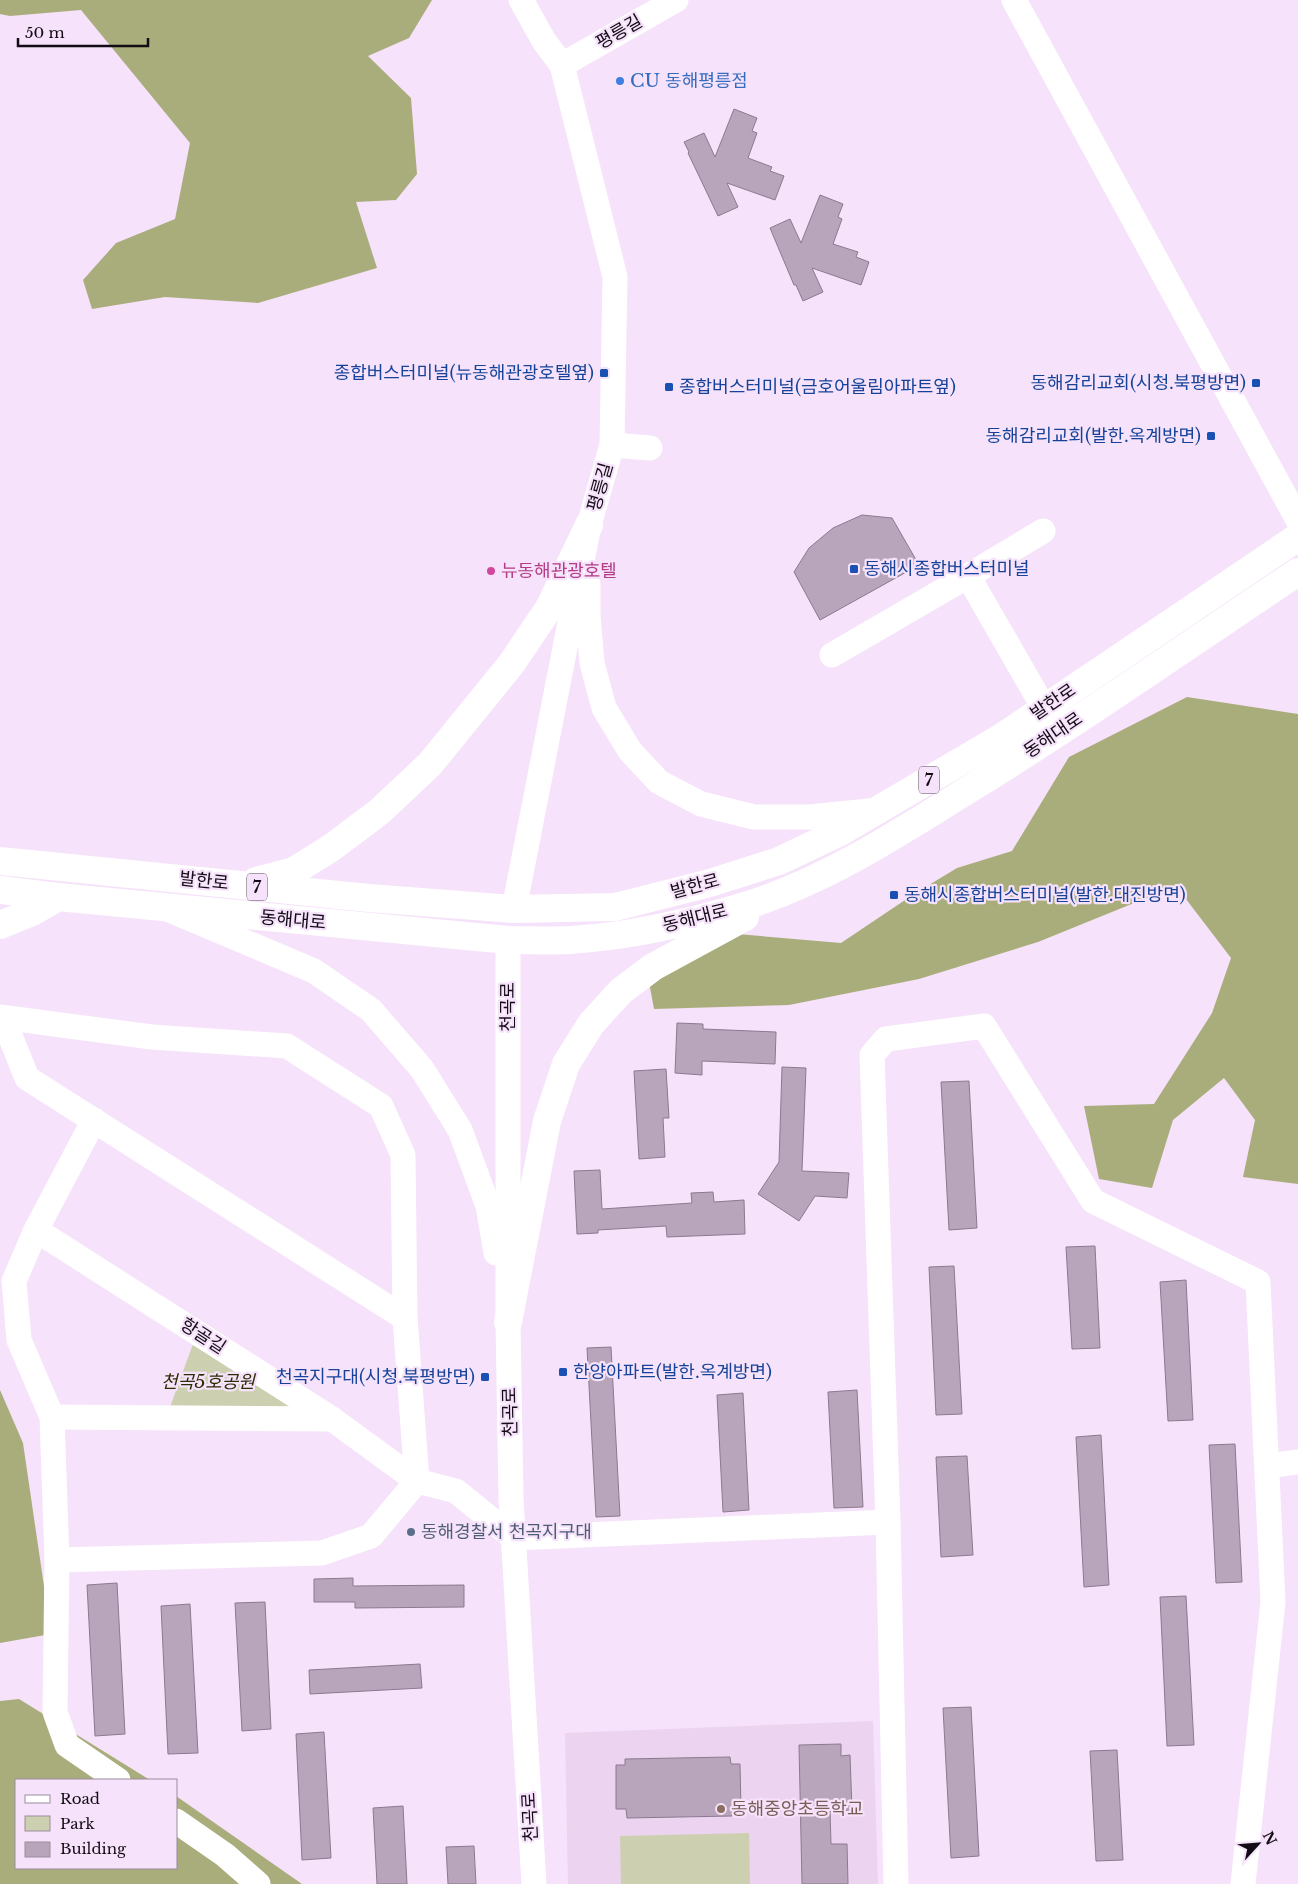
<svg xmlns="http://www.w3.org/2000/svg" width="1298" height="1884" font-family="'Libre Baskerville','Noto Sans KR',serif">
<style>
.built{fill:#ecd3f0}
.green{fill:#cdd0b0}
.forest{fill:#a9ad7b}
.building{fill:#b8a5bb;stroke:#8b7a8f}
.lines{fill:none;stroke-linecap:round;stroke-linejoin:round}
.minor{stroke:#fff;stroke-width:25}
.major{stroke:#fff;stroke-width:28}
.shop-dot{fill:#3f7fe0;stroke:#f6e2fa;stroke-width:2}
.transit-dot{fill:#1a4fb4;stroke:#f6e2fa;stroke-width:2}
.hotel-dot{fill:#d1479c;stroke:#f6e2fa;stroke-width:2}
.service-dot{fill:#5c6f8a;stroke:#f6e2fa;stroke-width:2}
.education-dot{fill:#8d6e63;stroke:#f6e2fa;stroke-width:2}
.labels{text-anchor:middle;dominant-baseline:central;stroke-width:4.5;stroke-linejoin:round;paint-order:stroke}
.shield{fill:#f6e2fa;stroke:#574c59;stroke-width:1}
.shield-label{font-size:16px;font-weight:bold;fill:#130c14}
.street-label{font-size:18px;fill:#130c14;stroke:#f6e2fa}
.shop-label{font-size:18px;fill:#366cbe;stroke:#f6e2fa;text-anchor:start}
.transit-label{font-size:18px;fill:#164399;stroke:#f6e2fa;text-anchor:end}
.hotel-label{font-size:18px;fill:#b23c85;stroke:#f6e2fa;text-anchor:start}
.park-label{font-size:18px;font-style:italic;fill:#2b2d03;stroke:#f6e2fa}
.service-label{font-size:18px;fill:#4e5e75;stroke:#f6e2fa;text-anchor:start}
.education-label{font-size:18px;fill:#785e54;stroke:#f6e2fa;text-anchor:start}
</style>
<rect width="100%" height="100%" fill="#f6e2fa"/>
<path class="built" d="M873,1721L878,1884H568L565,1733Z"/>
<g class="green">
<path d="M193,1344L297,1408L170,1407Z"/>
<path d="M749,1833L750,1884H621L620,1836Z"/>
</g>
<g class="forest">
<path d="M0,0H432L409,38L368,56L411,98L417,174L396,200L356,202L377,268L258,303L165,297L92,309L83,280L116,243L175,219L190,143L81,10L10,16L0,14Z"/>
<path d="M1187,697L1298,714V1184L1243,1177L1255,1120L1224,1078L1173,1120L1152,1188L1099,1179L1084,1106L1154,1104L1212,1013L1231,958L1176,886L1038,942L919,979L789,1005L654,1009L645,960L737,934L841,943L914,894L957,868L1012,851L1069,757Z"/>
<path d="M0,1390L23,1443L51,1634L0,1643Z"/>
<path d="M19,1699L150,1780H16V1868H176V1796L302,1884H0V1701Z"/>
</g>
<g class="building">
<path d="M734,109L757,118L752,131L757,133L748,158L772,167L770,171L784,176L775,200L727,183L738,207L718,216L688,153L689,152L684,142L704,133L715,157Z"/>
<path d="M820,195L843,204L838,217L842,219L833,244L858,252L856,257L869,262L861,285L812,268L823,292L803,301L796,285H794L770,228L790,219L801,243Z"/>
<path d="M862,515L892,518L919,565L820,620L794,572L809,548L833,528Z"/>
<path d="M677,1023L703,1024V1029L776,1032L775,1064L702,1061V1075L675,1073Z"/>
<path d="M782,1067L806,1068L802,1171L849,1173L847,1198L815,1196L799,1221L758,1194L779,1162Z"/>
<path d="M666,1069L669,1118H663L665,1157L639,1159L634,1071Z"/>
<path d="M969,1081L977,1228L949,1230L941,1082Z"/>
<path d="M600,1170L602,1209L692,1203L691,1193L713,1192L714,1202L744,1200L745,1234L667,1237L666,1226L598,1230V1233L577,1234L574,1171Z"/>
<path d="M1095,1246L1100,1348L1072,1349L1066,1247Z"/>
<path d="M954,1266L962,1414L936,1415L929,1267Z"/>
<path d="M1186,1280L1193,1420L1168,1421L1160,1282Z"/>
<path d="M611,1347L620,1516L596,1517L587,1348Z"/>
<path d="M857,1390L863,1507L834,1508L828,1392Z"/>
<path d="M743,1393L749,1510L723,1512L717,1395Z"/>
<path d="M1101,1435L1109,1585L1084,1587L1076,1437Z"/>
<path d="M1235,1444L1242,1582L1216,1583L1209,1445Z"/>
<path d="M967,1456L973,1555L941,1557L936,1457Z"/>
<path d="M353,1578V1586L464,1585V1607L355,1608V1602H314V1579Z"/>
<path d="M117,1583L125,1734L95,1736L87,1585Z"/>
<path d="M1186,1596L1194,1745L1167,1746L1160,1597Z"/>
<path d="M265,1602L271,1729L242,1731L235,1603Z"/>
<path d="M190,1604L198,1753L168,1754L161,1606Z"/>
<path d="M420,1664L422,1688L310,1694L309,1670Z"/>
<path d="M971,1707L979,1856L951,1858L943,1708Z"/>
<path d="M324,1732L331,1858L302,1860L296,1734Z"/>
<path d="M841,1744V1756L850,1755L852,1810L830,1811L831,1844H847L848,1884H802L799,1745Z"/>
<path d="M1117,1750L1123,1860L1096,1861L1090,1751Z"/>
<path d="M730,1757L731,1764H740L741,1808H732V1816L627,1818L626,1809H616V1765H625V1759Z"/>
<path d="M403,1806L407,1884H377L373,1808Z"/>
<path d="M474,1846L476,1884H448L446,1847Z"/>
</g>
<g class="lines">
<g class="minor">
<path d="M1014,0L1298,520"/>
<path d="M562,65L676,0"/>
<path d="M612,445L650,448"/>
<path d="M968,576L1043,531"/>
<path d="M588,584V615L592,663L604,708L630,751L659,782L701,804L754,817H810L878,810"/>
<path d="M832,655L968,576L1044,708"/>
<path d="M514,909L589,525L612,445L615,277L562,65L544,41L521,0"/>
<path d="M172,911L314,971L371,1010L422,1069L460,1130L488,1206L496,1253"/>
<path d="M508,940V1322L511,1498L534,1884"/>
<path d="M0,1017L152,1037L287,1046L381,1106L403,1155L405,1318L417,1481"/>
<path d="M3,1018L27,1078L405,1318"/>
<path d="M94,1120L36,1230L14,1281L19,1340L52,1417L57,1560L322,1553L371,1536L417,1481L456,1491L514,1538L888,1522"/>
<path d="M36,1230L332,1419L417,1481"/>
<path d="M52,1417L332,1419"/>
<path d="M1267,1466L1298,1462"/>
<path d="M57,1560L55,1712L67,1745L118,1780"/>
<path d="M176,1821L225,1855L258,1884"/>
<path d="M896,1884L888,1522L872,1055L886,1039L984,1026L1093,1201L1258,1282L1273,1602L1243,1884"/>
</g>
<g class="major">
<path d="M0,861L369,898L514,909L615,907L710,883L779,861L842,831L1002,737L1298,537"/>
<path d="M256,881L294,871L331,848L379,812L430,764L512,663L549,608L589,525"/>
<path d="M0,890L58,897L508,940C529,940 550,941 570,940C633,936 694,922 754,903C829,878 896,835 963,793C1077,723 1187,646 1298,572"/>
<path d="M0,925L32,912L58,897"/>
<path d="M508,1322L547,1121L566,1064L591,1024L621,991L653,967L745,917"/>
</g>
</g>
<circle class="shop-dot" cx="620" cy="81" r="5"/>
<g class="transit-dot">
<rect x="599" y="368" width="10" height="10" rx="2.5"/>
<rect x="1251" y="378" width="10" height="10" rx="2.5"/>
<rect x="664" y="382" width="10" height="10" rx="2.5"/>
<rect x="1206" y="431" width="10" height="10" rx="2.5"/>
<rect x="849" y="564" width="10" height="10" rx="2.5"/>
<rect x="889" y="890" width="10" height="10" rx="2.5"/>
<rect x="558" y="1367" width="10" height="10" rx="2.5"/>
<rect x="480" y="1372" width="10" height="10" rx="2.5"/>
</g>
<circle class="hotel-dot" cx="491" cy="571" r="5"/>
<circle class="service-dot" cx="411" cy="1532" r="5"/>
<circle class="education-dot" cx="721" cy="1809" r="5"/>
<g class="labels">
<g class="shield">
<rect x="919" y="766.5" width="20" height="27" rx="4"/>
<rect x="247" y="873.5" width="20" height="27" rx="4"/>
</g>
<g class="shield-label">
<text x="929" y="780">7</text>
<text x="257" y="887">7</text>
</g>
<g class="street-label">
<text transform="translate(619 32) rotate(-30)">평릉길</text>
<text transform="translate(600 487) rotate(-74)">평릉길</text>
<text transform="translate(1053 702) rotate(-34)">발한로</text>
<text transform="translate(1053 735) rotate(-34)">동해대로</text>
<text transform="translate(204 881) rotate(6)">발한로</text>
<text transform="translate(695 886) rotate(-15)">발한로</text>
<text transform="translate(695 918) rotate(-14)">동해대로</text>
<text transform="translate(293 920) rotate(5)">동해대로</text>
<text transform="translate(508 1007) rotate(-90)">천곡로</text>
<text transform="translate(203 1336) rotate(33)">항골길</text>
<text transform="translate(510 1412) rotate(-91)">천곡로</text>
<text transform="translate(530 1817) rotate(-93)">천곡로</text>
</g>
<g class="shop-label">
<text x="630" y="81">CU 동해평릉점</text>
</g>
<g class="transit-label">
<text x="594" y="373">종합버스터미널(뉴동해관광호텔옆)</text>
<text x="1246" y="383">동해감리교회(시청.북평방면)</text>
<text x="679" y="387" text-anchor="start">종합버스터미널(금호어울림아파트옆)</text>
<text x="1201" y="436">동해감리교회(발한.옥계방면)</text>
<text x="864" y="569" text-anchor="start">동해시종합버스터미널</text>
<text x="904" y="895" text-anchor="start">동해시종합버스터미널(발한.대진방면)</text>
<text x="573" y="1372" text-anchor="start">한양아파트(발한.옥계방면)</text>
<text x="475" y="1377">천곡지구대(시청.북평방면)</text>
</g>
<g class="hotel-label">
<text x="501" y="571">뉴동해관광호텔</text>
</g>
<g class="park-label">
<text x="208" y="1382">천곡5호공원</text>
</g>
<g class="service-label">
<text x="421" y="1532">동해경찰서 천곡지구대</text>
</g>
<g class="education-label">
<text x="731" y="1809">동해중앙초등학교</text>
</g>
</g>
<rect x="15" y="1779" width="162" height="90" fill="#f6e2fa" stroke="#9b8c9e"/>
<rect x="25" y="1795" width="25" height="8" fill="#ffffff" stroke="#9b8c9e"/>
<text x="60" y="1804" font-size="15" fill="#130c14">Road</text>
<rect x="25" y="1816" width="25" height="15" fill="#cdd0b0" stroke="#9b8c9e"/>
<text x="60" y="1829" font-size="15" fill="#130c14">Park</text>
<rect x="25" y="1842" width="25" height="15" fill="#b8a5bb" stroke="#9b8c9e"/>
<text x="60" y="1854" font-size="15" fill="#130c14">Building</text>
<g transform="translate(1258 1844) rotate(64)" stroke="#f6e2fa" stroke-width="4" paint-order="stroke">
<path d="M0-4L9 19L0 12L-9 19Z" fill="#130c14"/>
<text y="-8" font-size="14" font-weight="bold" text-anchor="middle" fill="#130c14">N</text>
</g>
<path d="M18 38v8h130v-8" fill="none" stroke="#130c14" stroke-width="2.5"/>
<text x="25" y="38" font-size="15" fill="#130c14" stroke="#f6e2fa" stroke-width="4" paint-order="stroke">50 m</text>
</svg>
